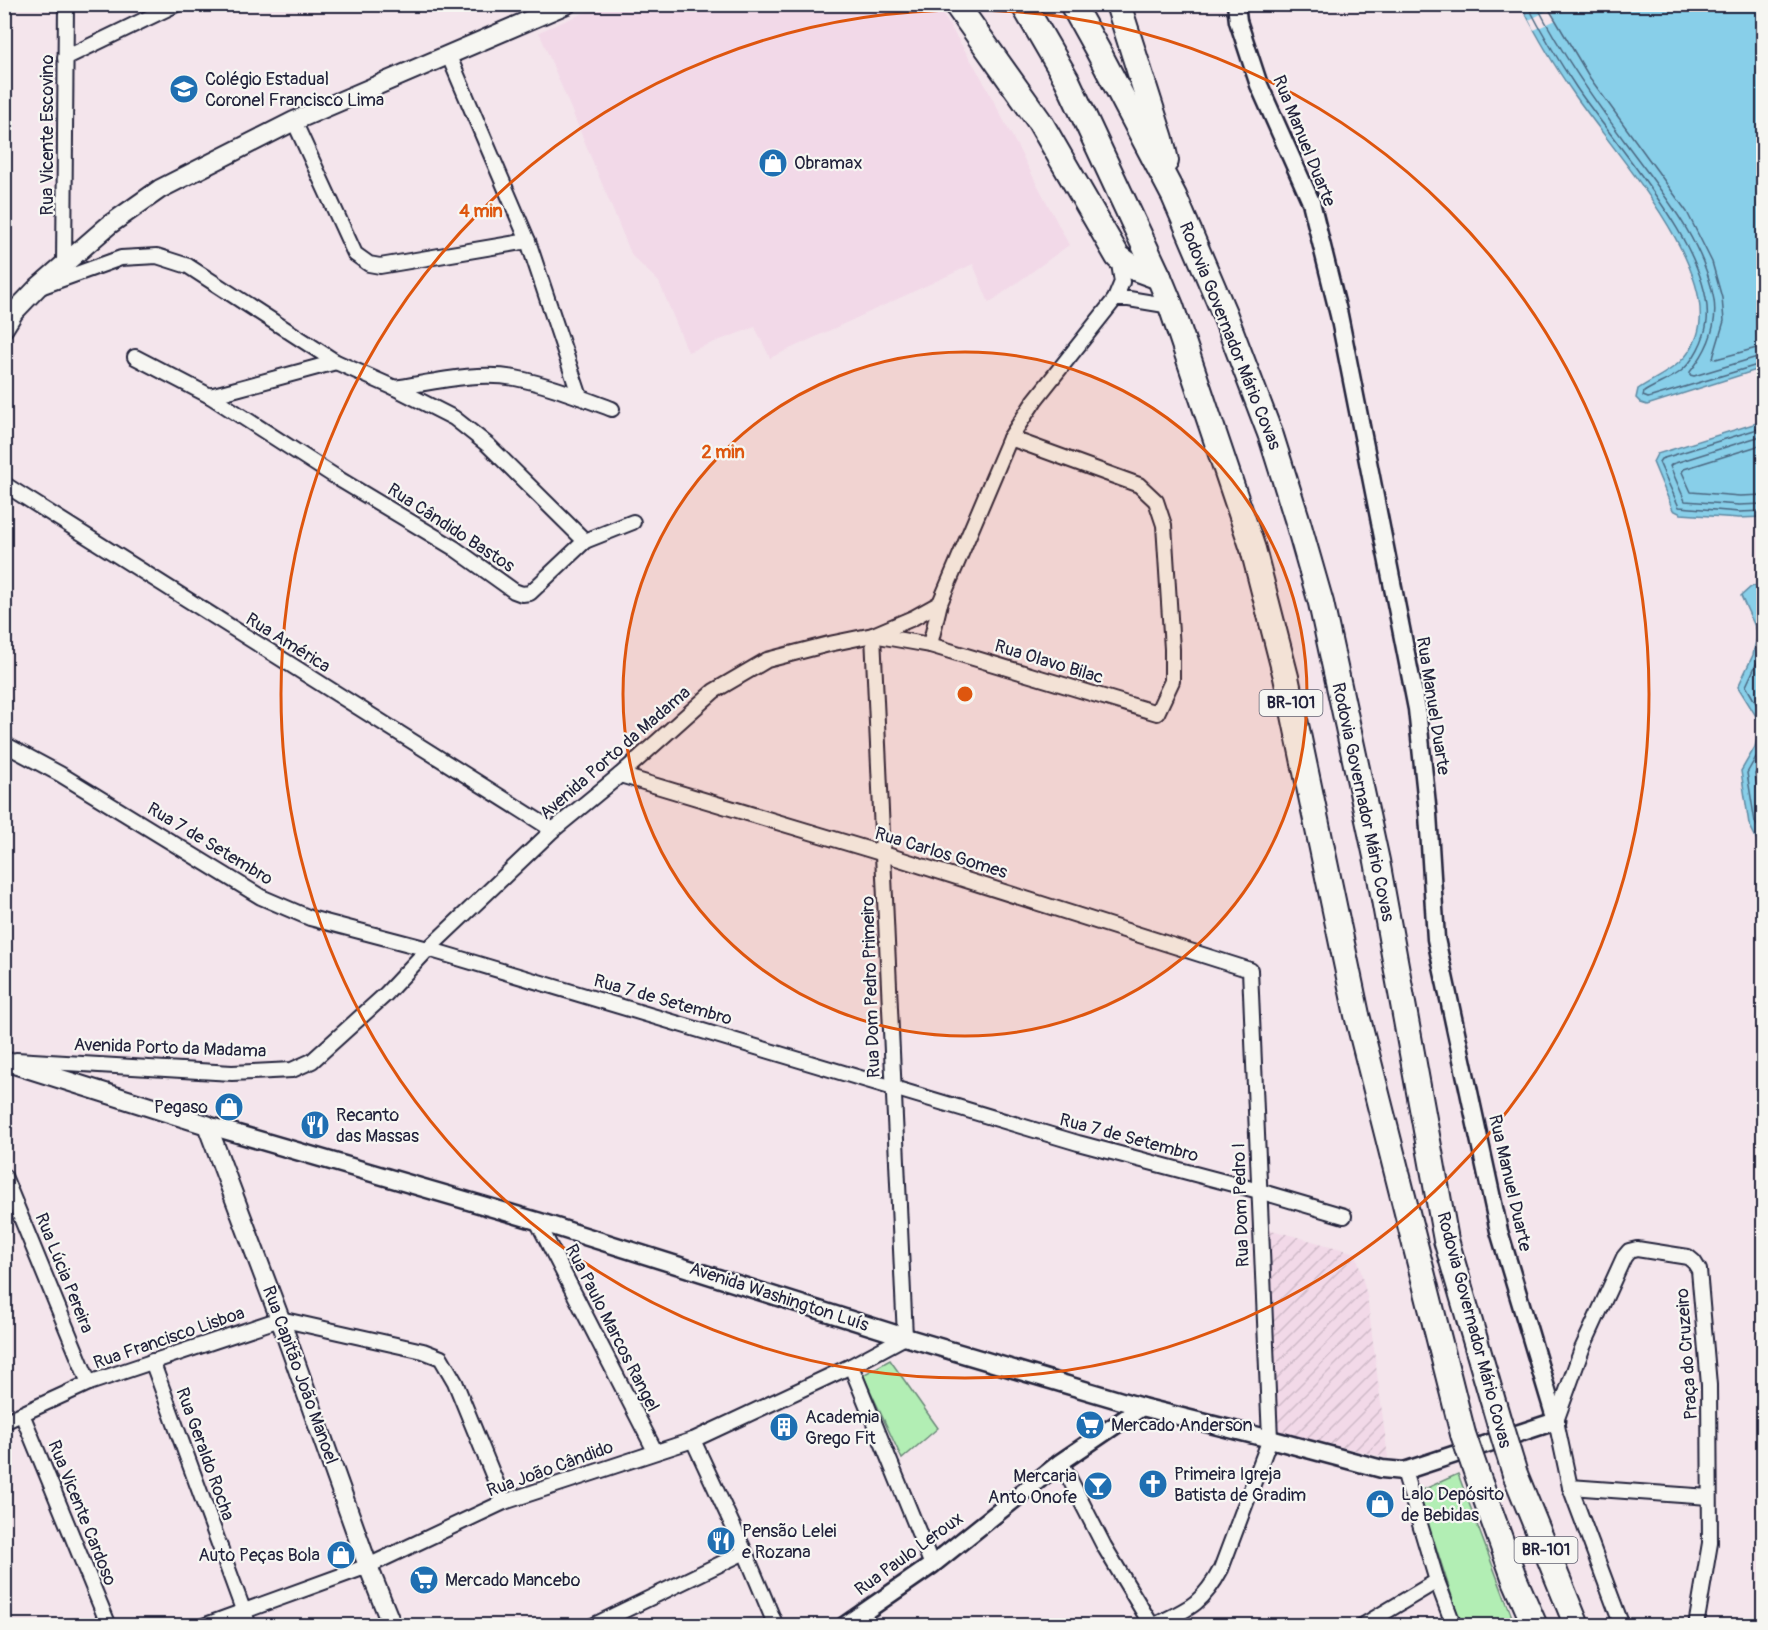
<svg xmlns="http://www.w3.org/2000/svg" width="1768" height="1630" font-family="Pangolin,sans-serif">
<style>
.built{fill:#f2d9e8}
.industrial{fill:url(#industrial-furrows)}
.grass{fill:#b2eeb4;stroke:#6a8878;stroke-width:1.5}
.water{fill:#88cfe9;stroke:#5f8aa3;stroke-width:1.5}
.pier{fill:#f4e5ec}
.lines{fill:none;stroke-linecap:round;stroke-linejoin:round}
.shore{stroke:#4b6781;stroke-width:1.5}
.minor-casing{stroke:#22223b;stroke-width:18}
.tertiary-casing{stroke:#22223b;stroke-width:21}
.secondary-casing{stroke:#22223b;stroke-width:22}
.motorway-casing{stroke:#22223b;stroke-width:28}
.minor{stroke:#f6f6f2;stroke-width:14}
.tertiary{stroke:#f6f6f2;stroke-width:16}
.secondary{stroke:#f6f6f2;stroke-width:18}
.motorway{stroke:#f6f6f2;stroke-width:24}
.motorway-bridge-casing{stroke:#22223b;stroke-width:28;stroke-linecap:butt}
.motorway-bridge{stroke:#f6f6f2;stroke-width:24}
.ring{fill:none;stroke:#de560e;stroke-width:3}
.labels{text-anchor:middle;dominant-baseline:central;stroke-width:4.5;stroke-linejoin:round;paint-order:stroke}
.shield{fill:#f6f6f2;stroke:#626272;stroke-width:1.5}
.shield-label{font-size:16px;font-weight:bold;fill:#22223b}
.poi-label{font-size:18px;fill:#22223b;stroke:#f6f6f2;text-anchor:start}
.street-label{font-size:18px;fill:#22223b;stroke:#f6f6f2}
.centre{fill:#de560e;stroke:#f6f6f2;stroke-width:3}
.ring-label{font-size:18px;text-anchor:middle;font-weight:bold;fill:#de560e;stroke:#f6f6f2;stroke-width:4.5;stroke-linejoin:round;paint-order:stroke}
</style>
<defs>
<pattern id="industrial-furrows" width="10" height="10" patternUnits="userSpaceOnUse" patternTransform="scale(1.5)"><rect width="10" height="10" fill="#f2d9e8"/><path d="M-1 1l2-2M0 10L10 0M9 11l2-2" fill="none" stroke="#cfbac8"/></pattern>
</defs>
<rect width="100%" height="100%" fill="#f4e5ec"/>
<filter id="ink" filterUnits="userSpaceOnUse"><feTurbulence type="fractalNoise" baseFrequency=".0167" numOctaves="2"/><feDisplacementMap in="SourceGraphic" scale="12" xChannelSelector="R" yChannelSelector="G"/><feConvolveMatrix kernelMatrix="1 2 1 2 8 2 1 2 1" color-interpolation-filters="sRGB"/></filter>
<g filter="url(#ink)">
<path class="built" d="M605,4L937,5L981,77L1069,245L989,303L973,264L770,358L755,327L688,352L659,282L632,256L539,32Z"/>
<path class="industrial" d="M1264,1228L1356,1253L1367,1296L1388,1458L1274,1430Z"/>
<g class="grass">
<path d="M890,1360L938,1428L902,1459L863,1375Z"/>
<path d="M1458,1474L1515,1625H1461L1435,1544L1416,1493Z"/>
</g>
<g class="water">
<path d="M1521,5H1763V368L1647,405L1641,403L1636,398L1638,389C1662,373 1686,367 1697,336C1721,266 1609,147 1572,91C1553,64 1536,34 1521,5Z"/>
<path d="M1763,421V517L1739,518L1681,514L1673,510L1653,462L1657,454Z"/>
<path d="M1763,583H1764L1763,852L1749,824L1741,771L1755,747L1761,724L1738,687L1753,655L1758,633L1741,596L1751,587Z"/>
</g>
<path class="pier" d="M1551,9L1556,20L1534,30L1529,20Z"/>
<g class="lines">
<g class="shore">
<path d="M1527,4C1542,33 1558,60 1576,87C1614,144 1714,251 1707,321C1705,339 1694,361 1680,372C1669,380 1655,385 1644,392L1643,396L1648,398L1764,363"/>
<path d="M1536,4C1561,53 1593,98 1625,142C1660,190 1704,240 1714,300C1718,328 1707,351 1690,372V375L1694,376L1764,355"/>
<path d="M1546,4L1590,78L1687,212L1712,262L1722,298L1724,321L1713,358L1716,359L1764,346"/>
<path d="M1764,427L1661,459L1659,462L1679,507L1739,512L1764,511"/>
<path d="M1764,435L1672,464L1670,466L1685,501L1739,505L1764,504"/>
<path d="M1764,444L1684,469L1682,472L1691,492L1740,496L1764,495"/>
<path d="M1764,637L1759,658L1746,686L1764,717"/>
<path d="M1764,738L1760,750L1747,773L1755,822L1764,838"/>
<path d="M1764,759L1755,774L1764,822"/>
</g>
<g class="minor-casing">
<g id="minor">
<path d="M448,54L528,241L580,397"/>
<path d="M65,58L177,4"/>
<path d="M294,121L355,254L369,264L380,266L528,241"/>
<path d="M64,266L66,4"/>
<path d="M43,286L121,258L157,256L188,266L336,362L395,388L454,418L488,445L585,541L530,593L522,594L514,591L454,548L339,479L210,396L135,357"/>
<path d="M1115,299H1129L1171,306"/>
<path d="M395,388C434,382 476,371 515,378C547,384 582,398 612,409"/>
<path d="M210,396L336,362"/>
<path d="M4,484L553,830"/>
<path d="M585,541L633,522"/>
<path d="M930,645L1157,713L1172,681V649L1164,525L1156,501L1139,485L1010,438"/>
<path d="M4,744L60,774L261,897L310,918L428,949L1078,1143L1259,1191L1344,1216"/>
<path d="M620,775L884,854L1250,970L1270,1439L1221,1569C1202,1605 1188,1609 1153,1626"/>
<path d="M16,1060L232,1073L292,1070L312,1061L386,994L428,949L553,830L620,775L714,691L767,660L829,644L873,635L930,645L940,603L1010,438L1035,400L1115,299L1122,282L1118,258"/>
<path d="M4,1176L89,1383"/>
<path d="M537,1221L655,1451"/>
<path d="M152,1361L249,1626"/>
<path d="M851,1366L932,1565"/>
<path d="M22,1414L109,1626"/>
<path d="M4,1422L89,1383L280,1319L423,1351L441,1358L455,1382L504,1502"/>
<path d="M693,1440L745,1552L776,1626"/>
<path d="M1061,1462L1104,1546L1152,1626"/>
<path d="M1404,1471L1437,1581L1454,1626"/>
<path d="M1570,1487L1709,1497"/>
<path d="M203,1626L368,1566L504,1502L693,1440L851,1366L905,1337L873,635L913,618L940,603"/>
<path d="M592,1626L745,1552"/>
<path d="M1362,1626L1437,1581"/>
<path d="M1622,1626L1570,1487L1556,1421L1582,1349L1624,1257L1629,1251L1637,1249L1688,1257L1694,1262L1699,1270L1709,1385L1710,1543L1696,1626"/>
</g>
</g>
<g class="tertiary-casing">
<g id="tertiary">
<path d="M207,1125L537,1221L905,1337L1142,1407L1270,1439L1382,1469L1404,1471L1556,1421L1499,1231L1436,939L1428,814L1417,709L1339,315L1311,202L1259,85L1238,21L1236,4"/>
<path d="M844,1626L932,1565L1061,1462L1142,1407"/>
</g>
</g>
<g class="secondary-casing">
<g id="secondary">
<path d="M4,328L14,312L38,287L109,225L160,189L294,121L567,4"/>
<path d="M4,1061L207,1125L280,1319L368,1566L392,1626"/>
</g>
</g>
<g class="motorway-casing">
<g id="motorway">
<path d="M956,4L1040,122L1118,257L1132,267L1159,277"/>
<path d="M1023,4L1067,80L1159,277L1171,306L1253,549L1286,677L1357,1015L1463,1434"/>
<path d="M1072,4L1097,49L1174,196L1224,313L1271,436L1297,519L1321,603L1377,861L1446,1240L1499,1422"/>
<path d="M1118,4L1161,139L1166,161"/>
<path d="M1515,1474L1577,1626"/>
<path d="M1481,1486L1515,1580L1535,1626"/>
</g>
</g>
<use href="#minor" class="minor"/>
<use href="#tertiary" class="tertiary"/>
<use href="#secondary" class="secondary"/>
<use href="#motorway" class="motorway"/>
<g class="motorway-bridge-casing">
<g id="motorway-bridge">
<path d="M1499,1422L1515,1474"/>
<path d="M1463,1434L1481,1486"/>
</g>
</g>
<use href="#motorway-bridge" class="motorway-bridge"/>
</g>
</g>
<circle cx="965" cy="694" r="342" fill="#de560e" fill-opacity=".12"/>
<g class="ring">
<circle cx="965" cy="694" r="342"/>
<circle cx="965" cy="694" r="684"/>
</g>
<defs>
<g id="school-disc" transform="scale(1.5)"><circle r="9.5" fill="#1f6fb2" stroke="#f6f6f2"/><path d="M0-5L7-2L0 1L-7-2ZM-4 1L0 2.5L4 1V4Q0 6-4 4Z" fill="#fff"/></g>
<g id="shop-disc" transform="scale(1.5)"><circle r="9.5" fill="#1f6fb2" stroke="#f6f6f2"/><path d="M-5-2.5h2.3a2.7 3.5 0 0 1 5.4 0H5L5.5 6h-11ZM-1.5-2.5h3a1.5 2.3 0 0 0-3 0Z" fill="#fff"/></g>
<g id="restaurant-disc" transform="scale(1.5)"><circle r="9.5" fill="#1f6fb2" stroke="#f6f6f2"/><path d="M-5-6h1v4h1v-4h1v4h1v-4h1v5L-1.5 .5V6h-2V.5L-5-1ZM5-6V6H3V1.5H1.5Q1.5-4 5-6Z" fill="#fff"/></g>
<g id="supermarket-disc" transform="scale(1.5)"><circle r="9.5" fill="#1f6fb2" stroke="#f6f6f2"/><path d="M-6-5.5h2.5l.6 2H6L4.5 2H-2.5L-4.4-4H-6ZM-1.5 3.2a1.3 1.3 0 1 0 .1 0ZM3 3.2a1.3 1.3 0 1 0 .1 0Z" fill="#fff"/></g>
<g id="building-disc" transform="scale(1.5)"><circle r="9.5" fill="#1f6fb2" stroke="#f6f6f2"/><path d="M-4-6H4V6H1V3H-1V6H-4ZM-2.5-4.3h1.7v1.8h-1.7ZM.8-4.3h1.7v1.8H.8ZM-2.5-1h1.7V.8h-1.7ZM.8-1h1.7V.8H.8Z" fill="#fff"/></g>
<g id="church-disc" transform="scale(1.5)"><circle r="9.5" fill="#1f6fb2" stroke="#f6f6f2"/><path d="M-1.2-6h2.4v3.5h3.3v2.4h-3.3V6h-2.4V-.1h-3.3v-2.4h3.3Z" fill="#fff"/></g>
<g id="bar-disc" transform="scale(1.5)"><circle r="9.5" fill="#1f6fb2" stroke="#f6f6f2"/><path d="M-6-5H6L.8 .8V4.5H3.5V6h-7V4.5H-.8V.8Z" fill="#fff"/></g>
</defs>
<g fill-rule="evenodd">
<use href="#school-disc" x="184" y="89"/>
<use href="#shop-disc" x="773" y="163"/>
<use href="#shop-disc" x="229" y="1107"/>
<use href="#restaurant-disc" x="315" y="1125"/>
<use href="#supermarket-disc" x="1090" y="1425"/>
<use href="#building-disc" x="784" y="1427"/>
<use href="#church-disc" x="1153" y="1484"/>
<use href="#bar-disc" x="1098" y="1486"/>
<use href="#shop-disc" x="1380" y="1504"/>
<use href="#restaurant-disc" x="721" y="1541"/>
<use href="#shop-disc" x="341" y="1555"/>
<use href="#supermarket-disc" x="424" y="1580"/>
</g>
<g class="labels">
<g class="shield">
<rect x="1259.5" y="690" width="63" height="26" rx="4.5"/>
<rect x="1514.5" y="1537" width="63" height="26" rx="4.5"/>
</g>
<g class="shield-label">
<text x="1291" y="703">BR-101</text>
<text x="1546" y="1550">BR-101</text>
</g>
<g class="poi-label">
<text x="205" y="79">Colégio Estadual<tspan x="205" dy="21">Coronel Francisco Lima</tspan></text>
<text x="794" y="163">Obramax</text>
<text x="208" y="1107" text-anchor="end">Pegaso</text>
<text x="336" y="1115">Recanto<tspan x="336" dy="21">das Massas</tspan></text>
<text x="805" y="1417">Academia<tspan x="805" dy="21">Grego Fit</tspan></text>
<text x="1111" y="1425">Mercado Anderson</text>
<text x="1174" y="1474">Primeira Igreja<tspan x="1174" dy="21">Batista de Gradim</tspan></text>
<text x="1077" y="1476" text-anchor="end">Mercaria<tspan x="1077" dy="21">Anto Onofe</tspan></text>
<text x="1401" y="1494">Lalo Depósito<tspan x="1401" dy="21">de Bebidas</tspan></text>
<text x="742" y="1531">Pensão Lelei<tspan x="742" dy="21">e Rozana</tspan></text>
<text x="320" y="1555" text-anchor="end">Auto Peças Bola</text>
<text x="445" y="1580">Mercado Mancebo</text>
</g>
<g class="street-label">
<text transform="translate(47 135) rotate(-90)">Rua Vicente Escovino</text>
<text transform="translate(1304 141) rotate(68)">Rua Manuel Duarte</text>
<text transform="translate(1230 336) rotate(68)">Rodovia Governador Mário Covas</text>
<text transform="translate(451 528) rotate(33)">Rua Cândido Bastos</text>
<text transform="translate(288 643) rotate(32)">Rua América</text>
<text transform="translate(1049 662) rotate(17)">Rua Olavo Bilac</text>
<text transform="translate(1433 706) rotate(81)">Rua Manuel Duarte</text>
<text transform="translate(615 753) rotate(-41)">Avenida Porto da Madama</text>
<text transform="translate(1363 802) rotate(78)">Rodovia Governador Mário Covas</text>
<text transform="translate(210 844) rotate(31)">Rua 7 de Setembro</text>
<text transform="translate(941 853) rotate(17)">Rua Carlos Gomes</text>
<text transform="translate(871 987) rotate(-92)">Rua Dom Pedro Primeiro</text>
<text transform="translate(663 1000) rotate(16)">Rua 7 de Setembro</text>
<text transform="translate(170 1048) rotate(2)">Avenida Porto da Madama</text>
<text transform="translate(1129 1138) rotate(15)">Rua 7 de Setembro</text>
<text transform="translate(1510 1183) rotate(77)">Rua Manuel Duarte</text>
<text transform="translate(1241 1205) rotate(-92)">Rua Dom Pedro I</text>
<text transform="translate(64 1273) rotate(68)">Rua Lúcia Pereira</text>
<text transform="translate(779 1297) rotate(18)">Avenida Washington Luís</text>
<text transform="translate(612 1328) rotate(63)">Rua Paulo Marcos Rangel</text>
<text transform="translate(1474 1330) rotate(75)">Rodovia Governador Mário Covas</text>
<text transform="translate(169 1338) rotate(-19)">Rua Francisco Lisboa</text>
<text transform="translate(1687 1354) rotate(-94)">Praça do Cruzeiro</text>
<text transform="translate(300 1375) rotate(70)">Rua Capitão João Manoel</text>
<text transform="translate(205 1454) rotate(70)">Rua Geraldo Rocha</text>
<text transform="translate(550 1469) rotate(-20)">Rua João Cândido</text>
<text transform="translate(82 1513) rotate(68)">Rua Vicente Cardoso</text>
<text transform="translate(909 1554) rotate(-36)">Rua Paulo Leroux</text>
</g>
</g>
<circle cx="965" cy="694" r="9" class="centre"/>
<g class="ring-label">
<text x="481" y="217">4 min</text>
<text x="723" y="458">2 min</text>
</g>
<rect width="1768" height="1630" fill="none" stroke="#f6f6f2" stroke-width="24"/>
<rect x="12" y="12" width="1744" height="1606" fill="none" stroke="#22223b" stroke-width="2" filter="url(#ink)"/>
</svg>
